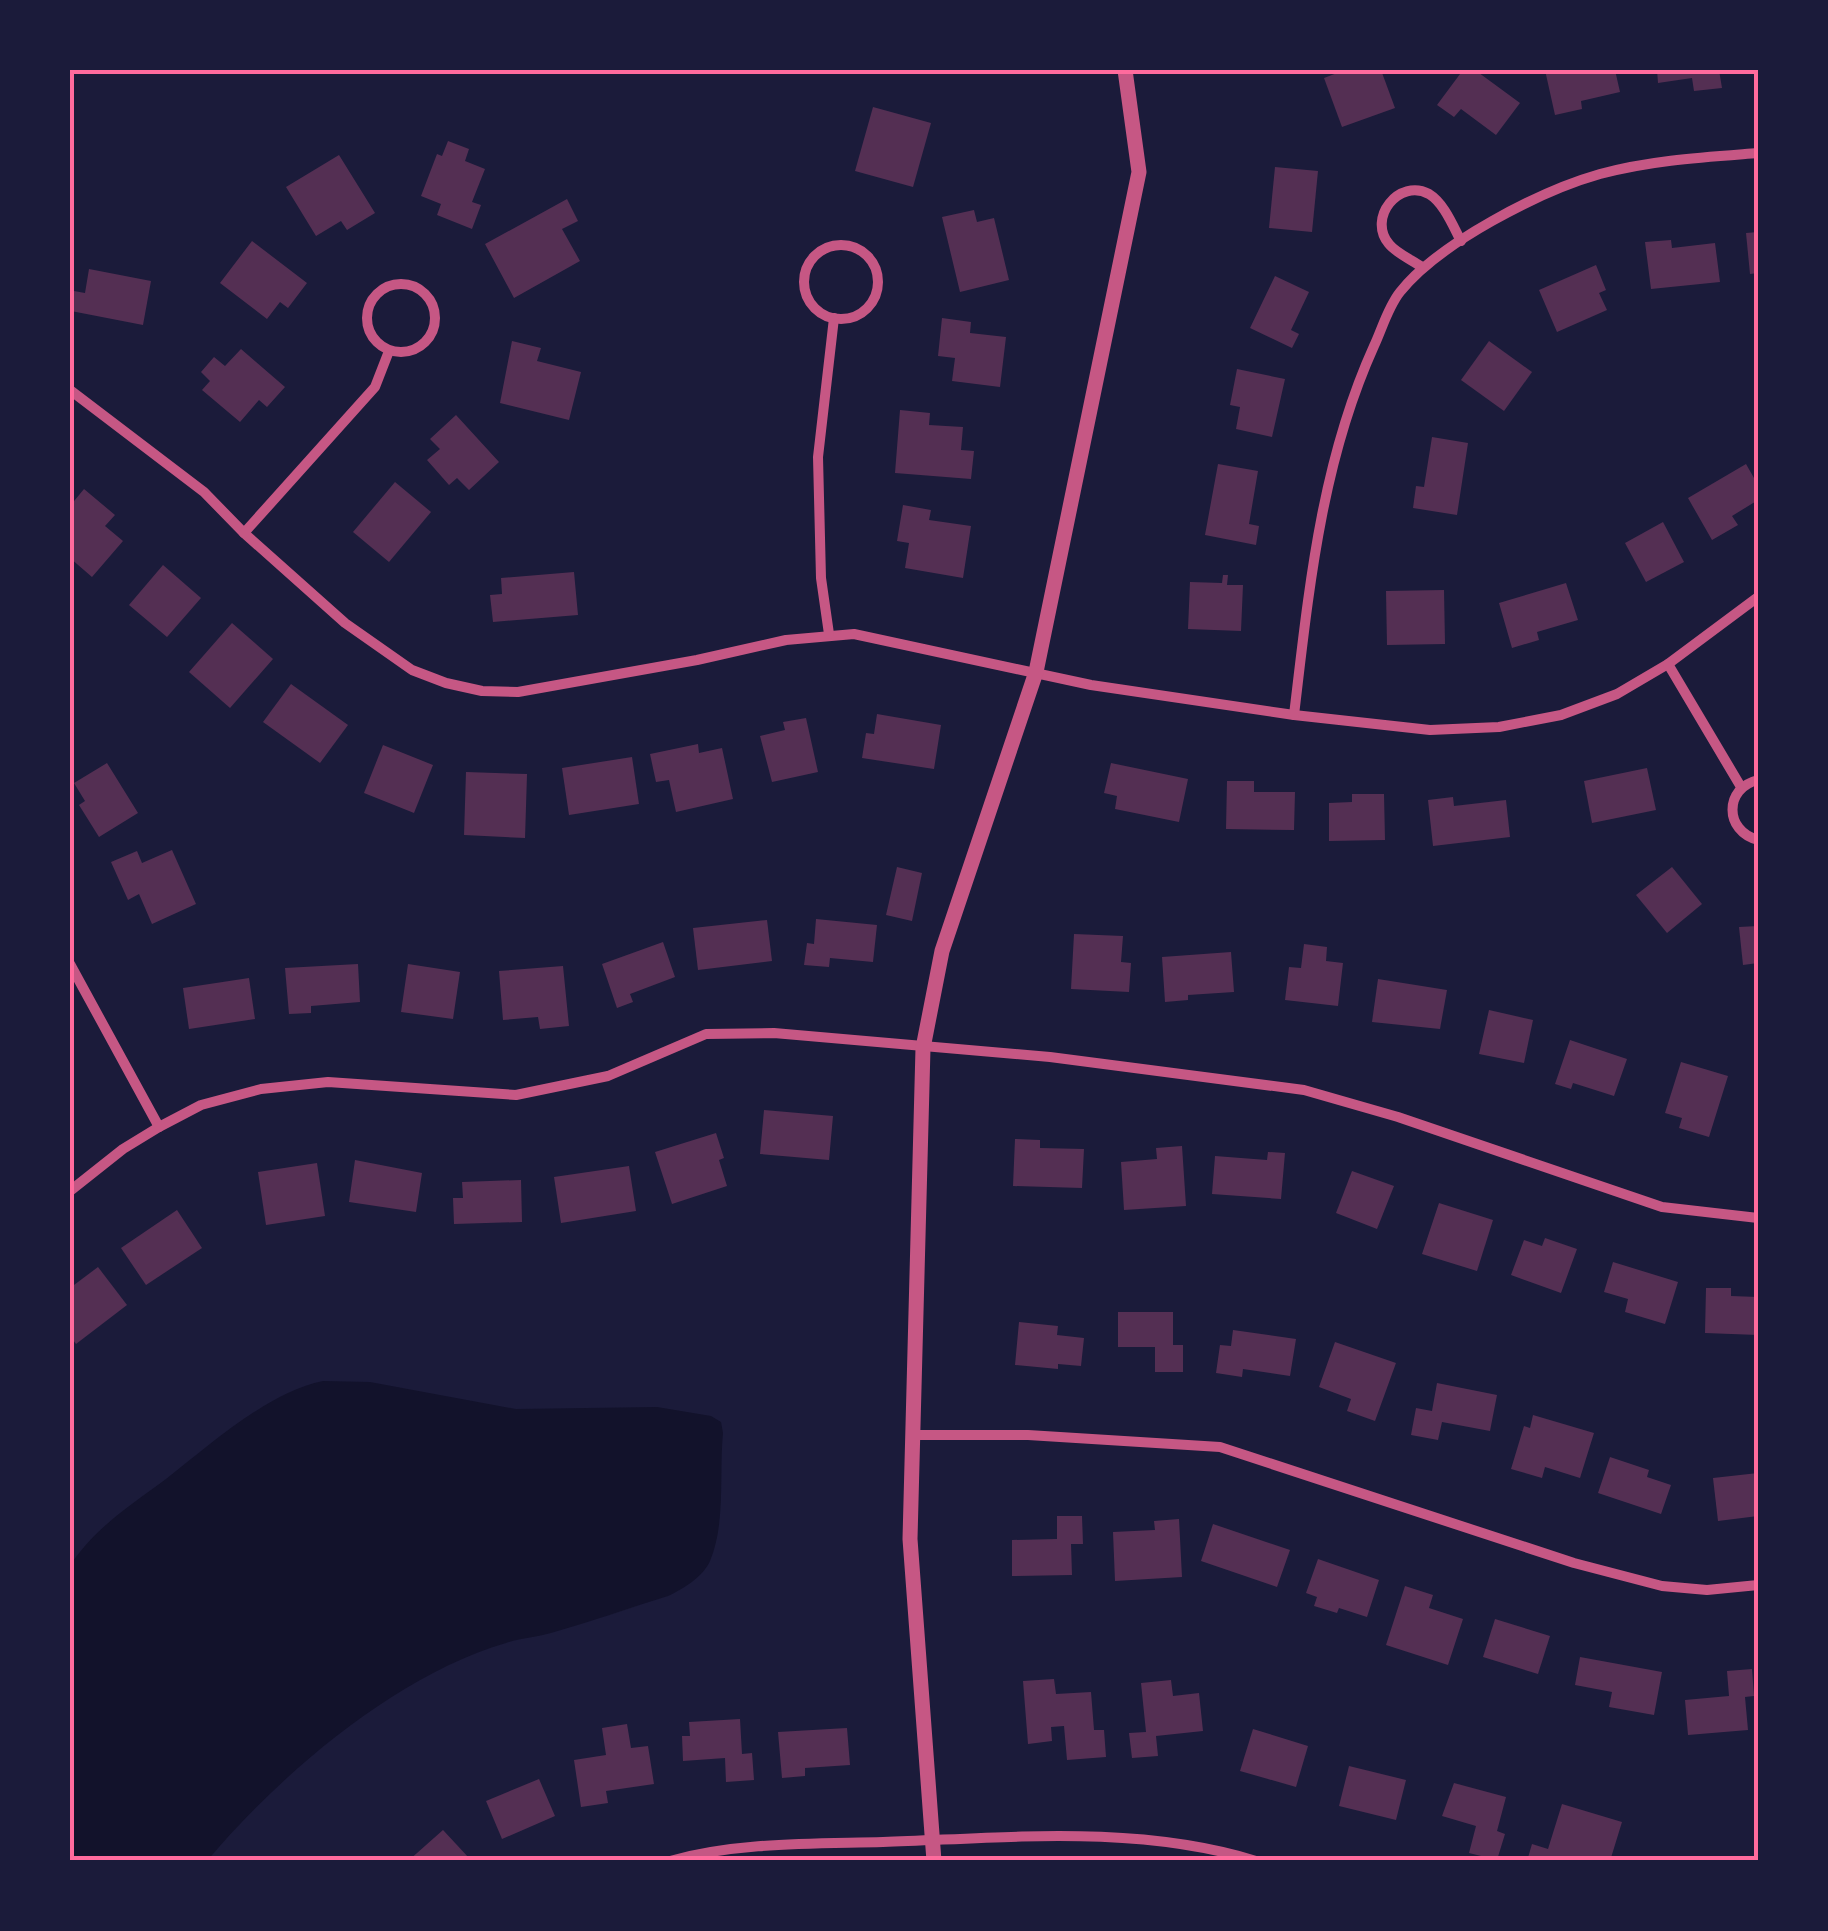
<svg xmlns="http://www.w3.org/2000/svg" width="1828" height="1931" font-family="Montserrat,sans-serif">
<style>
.water{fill:#12122b}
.building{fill:#542f53}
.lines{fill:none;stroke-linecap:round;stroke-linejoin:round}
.minor{stroke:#c65784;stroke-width:10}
.tertiary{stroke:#c65784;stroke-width:15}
.neatline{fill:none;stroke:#ff6b9d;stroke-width:4}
</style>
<rect width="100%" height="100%" fill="#1b1b3a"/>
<path class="water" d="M323,1381L370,1382L516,1409L657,1407L711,1416L721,1422L723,1433C719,1473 726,1523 710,1561C703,1577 683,1589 668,1596C629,1608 590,1622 551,1633C537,1637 521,1638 506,1643C396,1675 280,1774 207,1861H72L70,1567L73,1561C99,1525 131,1505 166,1479C210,1445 268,1392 323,1381Z"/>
<g class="building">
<path d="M1345,70H1381L1395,108L1342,127L1324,78Z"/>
<path d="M1463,70H1475L1520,103L1496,135L1461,109L1454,117L1437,105Z"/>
<path d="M1545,70H1615L1620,92L1581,101L1582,109L1555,115Z"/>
<path d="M1657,70H1719L1722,88L1694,91L1692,78L1658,83Z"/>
<path d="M873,107L931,123L913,187L855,171Z"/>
<path d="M448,141L469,149L465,161L485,169L472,202L481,205L472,229L437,215L441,204L421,196L437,154L442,156Z"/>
<path d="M339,155L375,213L347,230L341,221L316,236L286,187Z"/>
<path d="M1275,167L1318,171L1312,232L1269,228Z"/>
<path d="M567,199L578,221L562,229L580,261L514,298L485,244Z"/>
<path d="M974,210L977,222L994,218L1009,280L960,292L942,217Z"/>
<path d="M1758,232V273L1750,274L1746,233Z"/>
<path d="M1671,240L1672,248L1715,243L1720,282L1651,289L1645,242Z"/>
<path d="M252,241L307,283L288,308L280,302L267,319L220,283Z"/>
<path d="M1596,265L1606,290L1599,293L1607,310L1557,332L1539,290Z"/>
<path d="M89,269L151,281L143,325L71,311L74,291L85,293Z"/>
<path d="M1275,276L1309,292L1291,330L1299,334L1292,348L1250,328Z"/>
<path d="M942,318L971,322L970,333L1006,337L1000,387L952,381L955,358L938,356Z"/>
<path d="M512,341L541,348L537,361L581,372L569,420L500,403Z"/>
<path d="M1489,341L1532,372L1504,411L1461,380Z"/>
<path d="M241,349L285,387L267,407L259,400L240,422L202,390L210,381L201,372L214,357L225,366Z"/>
<path d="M1237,369L1285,379L1272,437L1236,429L1240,407L1230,405Z"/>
<path d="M900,410L930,413L929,425L963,427L961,450L974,451L971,479L895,473Z"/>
<path d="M456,415L499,462L469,490L457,478L449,485L427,460L440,449L430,439Z"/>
<path d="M1432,437L1468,443L1457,515L1413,508L1416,486L1424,487Z"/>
<path d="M1218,464L1258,471L1249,524L1259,526L1256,545L1205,535Z"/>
<path d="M1746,464L1758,485V500L1732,516L1738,525L1712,540L1688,498Z"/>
<path d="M395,482L431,512L389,562L353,532Z"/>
<path d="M84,489L115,515L105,526L123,541L92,577L70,558V506Z"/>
<path d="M903,505L931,510L929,520L971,526L963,578L905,568L909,543L897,541Z"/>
<path d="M1663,522L1684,562L1646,582L1625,543Z"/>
<path d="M163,565L201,598L167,637L129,605Z"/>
<path d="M574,572L578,615L493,622L490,595L502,594L501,578Z"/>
<path d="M1223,575H1228L1227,585H1243L1241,631L1188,629L1190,582L1222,583Z"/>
<path d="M1566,583L1578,620L1537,632L1539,640L1512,648L1499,603Z"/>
<path d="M1444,590L1445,644L1387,645L1386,591Z"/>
<path d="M232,623L273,659L230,708L189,672Z"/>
<path d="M291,684L348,725L320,763L263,722Z"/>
<path d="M877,714L941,725L934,769L862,758L866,733L874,734Z"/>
<path d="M806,718L818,772L772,782L760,736L785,730L783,722Z"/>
<path d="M698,744L699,753L722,748L733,799L676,812L669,780L656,782L650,754Z"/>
<path d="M383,745L433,765L414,813L364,793Z"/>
<path d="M632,757L639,804L569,815L562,768Z"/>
<path d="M107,763L138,813L99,837L79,805L85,801L74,783Z"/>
<path d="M1111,763L1188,779L1179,822L1115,809L1117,796L1104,793Z"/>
<path d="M1647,768L1656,810L1592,823L1584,781Z"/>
<path d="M466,772L527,774L525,838L464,835Z"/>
<path d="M1227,781H1254V792H1295L1294,830L1226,829Z"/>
<path d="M1352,794H1384L1385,840L1329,841V803L1352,802Z"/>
<path d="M1453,797L1454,806L1506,800L1510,837L1433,846L1428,800Z"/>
<path d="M172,850L196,904L152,924L139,894L128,900L111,862L137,851L142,863Z"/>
<path d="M897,867L922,873L912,921L886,915Z"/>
<path d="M1672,867L1702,904L1667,933L1636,895Z"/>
<path d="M816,919L877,925L873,962L830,958L829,967L804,965L807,943L814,944Z"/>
<path d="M767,920L772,961L698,970L693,928Z"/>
<path d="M1758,926V963L1743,965L1739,927Z"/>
<path d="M1074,934L1123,936L1121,962L1131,963L1129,992L1071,989Z"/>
<path d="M663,942L675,977L630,994L633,1002L617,1008L602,964Z"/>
<path d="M1304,944L1327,947L1326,961L1343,963L1338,1006L1285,1000L1289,967L1301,968Z"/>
<path d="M1231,952L1234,992L1188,995V1000L1165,1002L1162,957Z"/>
<path d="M358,964L360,1002L311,1006V1013L289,1014L285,968Z"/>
<path d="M408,964L460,972L453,1019L401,1012Z"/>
<path d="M563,966L569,1026L540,1029L538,1017L503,1020L499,971Z"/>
<path d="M249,978L255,1019L189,1029L183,988Z"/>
<path d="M1378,979L1447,990L1440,1029L1372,1022Z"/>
<path d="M1489,1010L1533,1020L1524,1063L1479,1054Z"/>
<path d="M1570,1040L1627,1059L1614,1096L1573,1083L1571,1089L1555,1084Z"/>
<path d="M1681,1062L1728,1076L1709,1137L1679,1128L1682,1118L1665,1113Z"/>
<path d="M764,1110L833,1116L829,1160L760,1154Z"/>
<path d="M716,1133L724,1158L719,1160L727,1186L672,1204L655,1152Z"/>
<path d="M1015,1139L1040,1140V1148L1084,1149L1082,1188L1013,1186Z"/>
<path d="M1182,1146L1186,1206L1124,1210L1121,1162L1157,1159L1156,1148Z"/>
<path d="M1268,1152L1285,1153L1281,1199L1212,1194L1215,1156L1267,1160Z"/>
<path d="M355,1160L422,1173L416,1212L349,1202Z"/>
<path d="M317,1163L325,1216L266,1225L258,1172Z"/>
<path d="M629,1166L636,1211L561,1223L554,1177Z"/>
<path d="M1352,1171L1394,1186L1377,1229L1336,1213Z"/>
<path d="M521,1180L522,1222L454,1224L453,1198H463L462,1182Z"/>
<path d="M1439,1203L1493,1220L1477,1271L1422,1254Z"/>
<path d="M177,1210L202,1248L146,1285L121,1248Z"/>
<path d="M1545,1238L1577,1249L1561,1293L1511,1275L1524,1240L1542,1246Z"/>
<path d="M1613,1262L1678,1282L1665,1324L1625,1312L1628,1299L1604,1292Z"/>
<path d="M98,1267L127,1305L76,1344L70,1336V1288Z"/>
<path d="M1706,1288H1731V1296L1758,1297V1335L1705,1333Z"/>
<path d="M1118,1312H1173V1345H1183V1372H1155V1347H1118Z"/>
<path d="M1019,1322L1058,1326L1057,1335L1084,1338L1081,1366L1058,1364V1369L1015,1365Z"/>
<path d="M1233,1330L1296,1339L1290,1376L1243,1369L1242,1377L1216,1373L1220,1345L1231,1346Z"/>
<path d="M1335,1342L1396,1363L1375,1421L1347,1411L1351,1399L1319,1387Z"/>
<path d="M1437,1383L1497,1395L1490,1431L1442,1422L1438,1440L1411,1435L1416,1408L1432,1411Z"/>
<path d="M1533,1415L1594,1433L1580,1478L1545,1467L1542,1478L1511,1469L1524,1426L1530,1428Z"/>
<path d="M1610,1457L1649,1470L1647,1477L1671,1485L1661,1514L1598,1493Z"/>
<path d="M1758,1473V1516L1718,1521L1713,1478Z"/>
<path d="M1057,1516H1082L1083,1544H1071L1072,1575L1012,1576V1540L1057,1539Z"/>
<path d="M1179,1519L1182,1577L1115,1581L1113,1532L1155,1530L1154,1521Z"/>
<path d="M1213,1524L1290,1550L1277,1587L1201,1561Z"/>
<path d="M1318,1559L1379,1580L1367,1617L1339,1608L1337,1613L1314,1606L1317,1597L1306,1593Z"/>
<path d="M1405,1586L1433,1595L1429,1608L1463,1619L1448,1665L1386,1645Z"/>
<path d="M1495,1619L1550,1636L1538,1674L1483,1657Z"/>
<path d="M1580,1657L1662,1672L1654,1715L1609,1707L1612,1692L1575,1685Z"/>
<path d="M1752,1669L1754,1696L1745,1697L1748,1730L1688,1735L1685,1700L1729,1696L1727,1671Z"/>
<path d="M1054,1679L1056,1694L1091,1692L1094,1730H1104L1106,1757L1067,1760L1064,1726L1051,1727L1052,1741L1028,1744L1023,1681Z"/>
<path d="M1171,1680L1173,1696L1199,1693L1203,1731L1156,1736L1158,1756L1132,1758L1129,1733L1146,1732L1141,1683Z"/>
<path d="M740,1719L742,1754L752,1753L754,1780L726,1782L725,1758L683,1761L682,1736H690L689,1722Z"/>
<path d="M627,1724L631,1748L648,1746L654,1784L606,1791L608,1803L581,1807L574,1760L606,1755L602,1728Z"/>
<path d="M847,1728L850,1765L805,1768V1776L782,1778L778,1732Z"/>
<path d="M1253,1729L1308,1746L1296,1787L1240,1771Z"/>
<path d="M1349,1766L1406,1780L1396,1820L1339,1806Z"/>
<path d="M539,1779L555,1816L502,1839L486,1801Z"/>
<path d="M1454,1783L1506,1797L1497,1831L1505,1834L1497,1860L1469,1853L1476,1826L1442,1816Z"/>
<path d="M1562,1804L1622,1822L1610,1861H1527L1532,1844L1548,1849Z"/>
<path d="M443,1830L469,1858L466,1861H408Z"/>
</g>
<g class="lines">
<g class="minor">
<circle cx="841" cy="282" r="37"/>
<path d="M1422,267C1412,260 1396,253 1389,244C1367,218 1399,178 1429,194C1444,203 1453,226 1461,241"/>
<circle cx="401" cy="318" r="34"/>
<path d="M70,390L204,492L244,533L345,623L412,670L446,683L482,691L518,692L697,660L786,640L854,634L1091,685L1294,715L1430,730L1499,727L1561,715L1617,694L1668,664L1758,597"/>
<path d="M244,533L375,387L389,351"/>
<path d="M829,634L821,578L818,457L834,318"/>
<path d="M1668,664L1741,787"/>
<path d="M1294,715C1309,589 1321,463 1374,346C1382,329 1388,307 1400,292C1439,243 1540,191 1600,174C1651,160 1706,157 1758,153"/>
<path d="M1758,780C1724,788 1724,831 1758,840"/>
<path d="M70,964L159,1127"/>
<path d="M70,1191L123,1149L159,1127L201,1105L261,1089L328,1082L516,1095L608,1076L706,1034L774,1033L1050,1057L1304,1090L1398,1117L1662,1207L1758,1218"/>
<path d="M913,1435H1028L1220,1447L1574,1563L1662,1586L1707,1590L1758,1585"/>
<path d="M670,1861C738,1842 812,1844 883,1842C1006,1838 1136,1824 1256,1861"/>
</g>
<path class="tertiary" d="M934,1861L910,1539L923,1048L942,951L1036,672L1139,172L1125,70"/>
</g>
<rect width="1828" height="1931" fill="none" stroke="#1b1b3a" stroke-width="145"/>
<rect x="72" y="72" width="1684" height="1786" class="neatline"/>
</svg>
